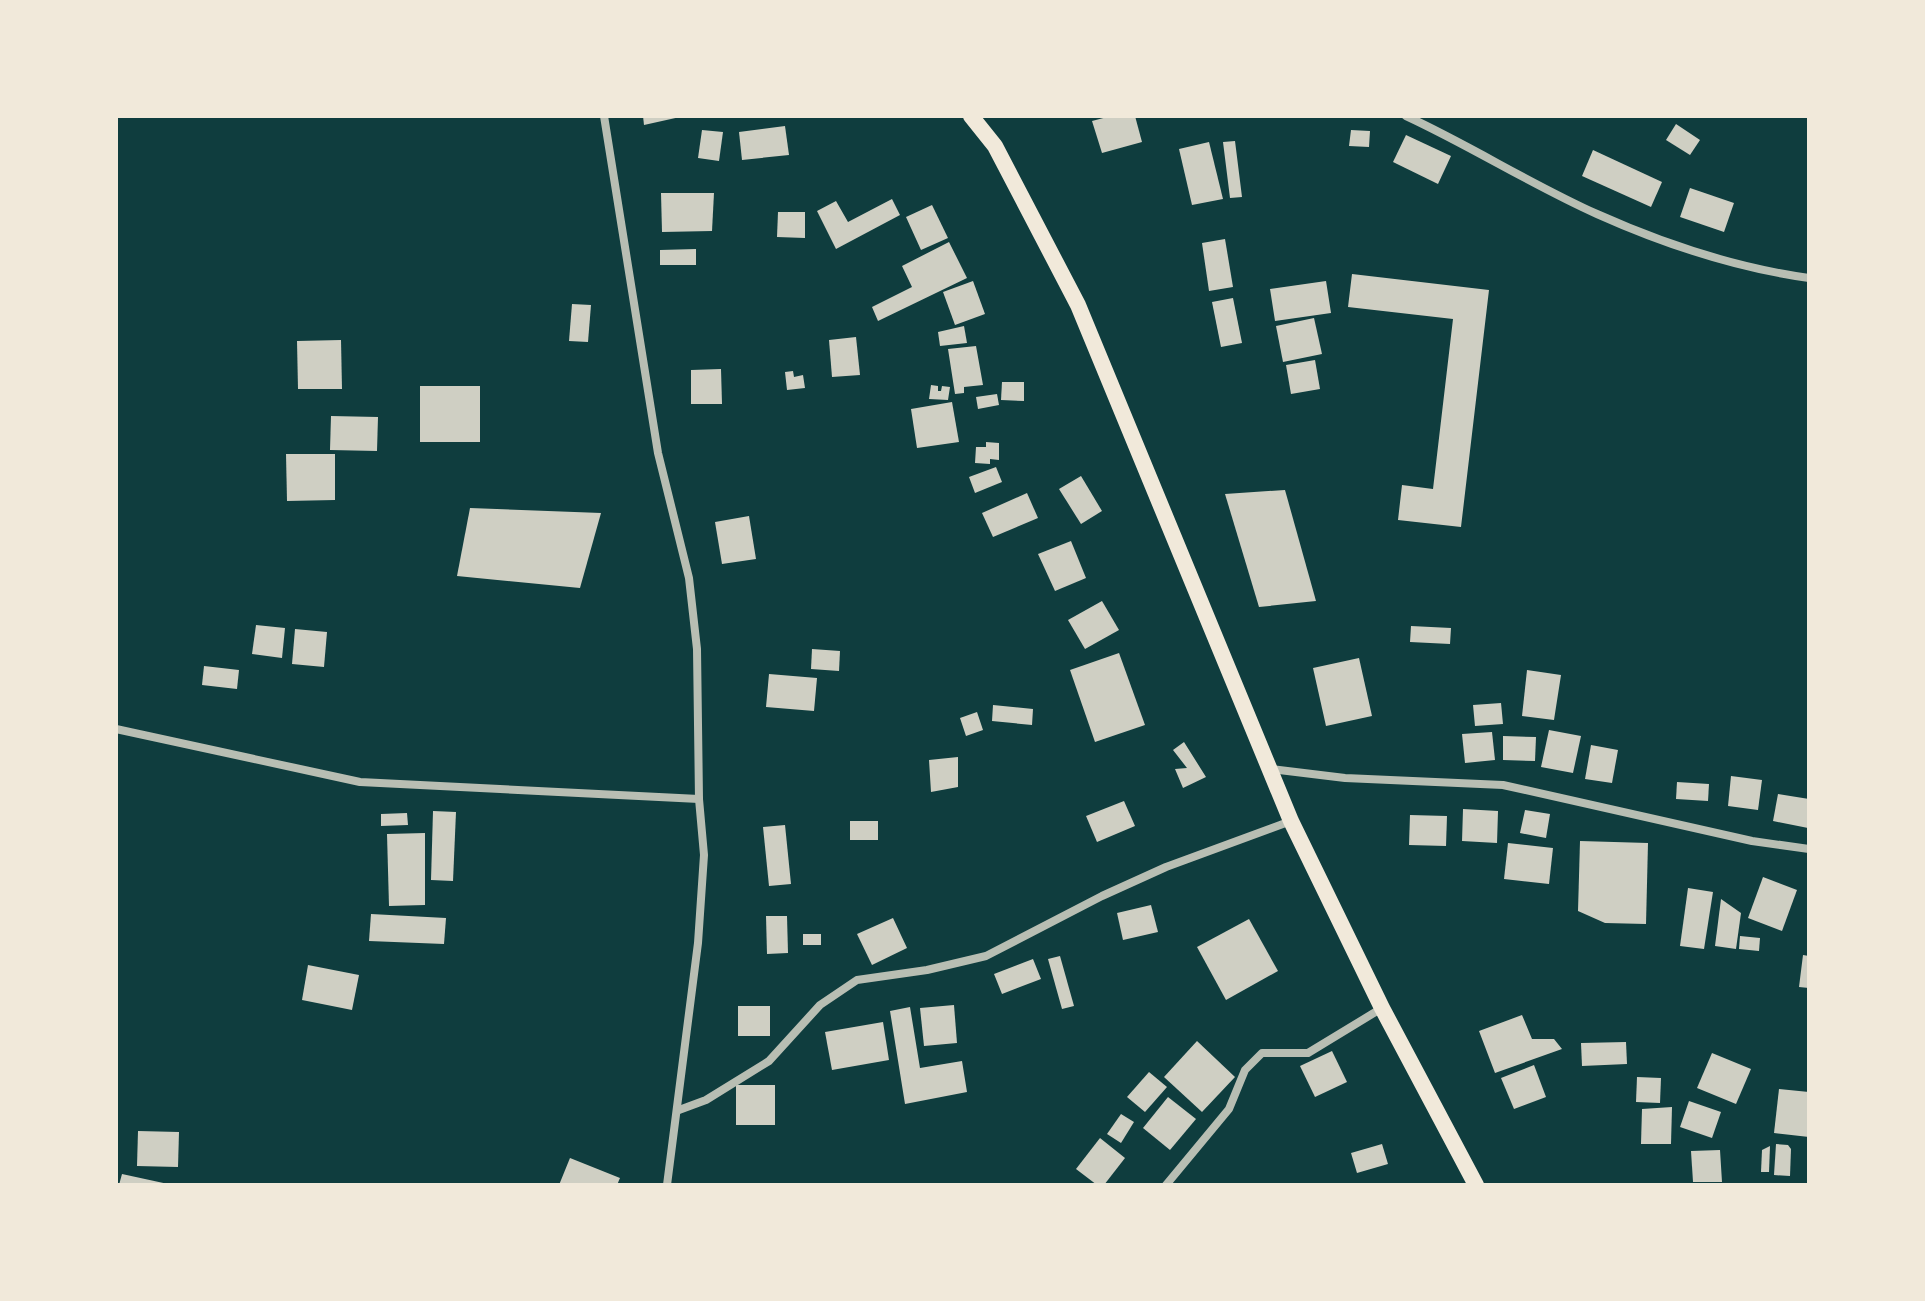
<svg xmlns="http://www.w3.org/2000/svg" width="1925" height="1301" font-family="'Fira Sans Condensed',sans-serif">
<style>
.building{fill:#cfcfc3}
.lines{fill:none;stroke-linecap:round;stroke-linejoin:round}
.minor{stroke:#b8beb3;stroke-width:8}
.secondary{stroke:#f1e9da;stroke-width:16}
</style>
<rect width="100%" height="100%" fill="#0f3d3e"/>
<g class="building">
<path d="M643,116H680V117L644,125Z"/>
<path d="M1111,116H1135L1142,142L1102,153L1092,121Z"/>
<path d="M1676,124L1700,140L1690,155L1666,140Z"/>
<path d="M785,126L789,155L742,160L739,132Z"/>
<path d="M702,130L723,132L719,161L698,158Z"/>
<path d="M1351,130L1370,131L1369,147L1349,146Z"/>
<path d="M1406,135L1451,156L1438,184L1393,162Z"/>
<path d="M1235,141L1242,197L1230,198L1223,142Z"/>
<path d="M1209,142L1223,199L1192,205L1179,149Z"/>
<path d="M1593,150L1662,182L1651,207L1582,176Z"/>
<path d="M1690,188L1734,203L1724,232L1680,217Z"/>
<path d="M661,193H714L712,231L662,232Z"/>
<path d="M892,199L900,215L836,249L817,211L836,201L848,222Z"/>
<path d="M932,205L948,238L921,250L906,217Z"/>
<path d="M778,212H805V238L777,237Z"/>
<path d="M1225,239L1233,287L1209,291L1202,243Z"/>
<path d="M949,242L967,278L878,321L872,307L912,287L902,266Z"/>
<path d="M696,249V265H660V250Z"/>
<path d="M1352,274L1489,290L1461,527L1398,520L1402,485L1433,489L1453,319L1348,307Z"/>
<path d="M973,281L985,314L955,325L943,292Z"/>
<path d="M1326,281L1331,313L1275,321L1270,289Z"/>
<path d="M1233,298L1242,343L1221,347L1212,302Z"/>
<path d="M572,304L591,305L588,342L569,341Z"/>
<path d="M1314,318L1322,354L1283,362L1276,326Z"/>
<path d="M964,326L967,343L940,346L938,332Z"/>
<path d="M856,337L860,375L832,377L829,340Z"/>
<path d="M341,340L342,389H298L297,341Z"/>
<path d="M976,346L983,385L964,387V393L955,394L948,349Z"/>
<path d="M1315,360L1320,389L1291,394L1286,365Z"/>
<path d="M721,369L722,404H691V370Z"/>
<path d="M793,371L794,377L803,375L805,388L787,390L785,372Z"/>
<path d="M1002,382H1024V401L1001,400Z"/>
<path d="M931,385L938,386V391H941L942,386L950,387L948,400L929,399Z"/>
<rect x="420" y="386" width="60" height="56"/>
<path d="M997,394L999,405L978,409L976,397Z"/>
<path d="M952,402L959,442L917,448L911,409Z"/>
<path d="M331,416L378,417L377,451L330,450Z"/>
<path d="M986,442L999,443V460L990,459V464L975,463L976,447H986Z"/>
<path d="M286,454H335V500L287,501Z"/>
<path d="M996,467L1002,482L975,493L969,477Z"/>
<path d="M1081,476L1102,511L1081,524L1059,489Z"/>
<path d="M1285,490L1316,601L1259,607L1225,494Z"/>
<path d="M1027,493L1038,518L993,537L982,513Z"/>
<path d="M470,508L601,513L580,588L457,576Z"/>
<path d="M749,516L756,559L722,564L715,522Z"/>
<path d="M1071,541L1086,578L1055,591L1038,554Z"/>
<path d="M1102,601L1119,630L1085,649L1068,620Z"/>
<path d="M256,625L285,628L282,658L252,654Z"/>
<path d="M1411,626L1451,628L1450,644L1410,642Z"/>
<path d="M295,629L327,632L324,667L292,664Z"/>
<path d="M812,649L840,651L839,671L811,669Z"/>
<path d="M1119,653L1145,725L1095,742L1070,670Z"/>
<path d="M1359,658L1372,716L1326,726L1313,668Z"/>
<path d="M204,666L239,670L237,689L202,685Z"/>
<path d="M1527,670L1561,675L1554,720L1522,716Z"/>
<path d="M769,674L817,678L814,711L766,707Z"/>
<path d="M1501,703L1503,724L1475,726L1473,705Z"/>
<path d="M993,705L1033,709L1032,725L992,721Z"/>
<path d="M977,712L983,730L966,736L960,718Z"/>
<path d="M1549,730L1581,736L1573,773L1541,767Z"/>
<path d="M1492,732L1495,760L1465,763L1462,734Z"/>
<path d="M1503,736L1536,737L1535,761L1503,760Z"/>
<path d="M1184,742L1206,777L1183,788L1175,769L1187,768L1173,750Z"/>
<path d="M1591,745L1618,750L1612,783L1585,779Z"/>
<path d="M958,757V787L931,792L929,760Z"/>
<path d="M1731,776L1762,780L1758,810L1728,806Z"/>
<path d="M1677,782L1709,784L1708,801L1676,799Z"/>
<path d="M1778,794L1809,799L1808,828L1773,821Z"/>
<path d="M1124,801L1135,826L1097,842L1086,816Z"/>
<path d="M1463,809L1498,811L1497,843L1462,841Z"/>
<path d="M1525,810L1550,814L1546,838L1520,833Z"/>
<path d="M433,811L456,812L453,881L431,880Z"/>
<path d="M407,813L408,825L381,826V814Z"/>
<path d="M1410,815L1447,816L1446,846L1409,845Z"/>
<rect x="850" y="821" width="28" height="19"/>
<path d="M785,825L791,884L769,886L763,827Z"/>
<path d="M425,833V905L389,906L387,834Z"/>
<path d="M1580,841L1648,843L1646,924L1605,923L1578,911Z"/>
<path d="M1508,843L1553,848L1549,884L1504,879Z"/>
<path d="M1763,877L1797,890L1782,931L1748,918Z"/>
<path d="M1688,888L1713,892L1704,949L1680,946Z"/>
<path d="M1721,899L1741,913L1736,949L1715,946Z"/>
<path d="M1151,905L1158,932L1123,940L1117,913Z"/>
<path d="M371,914L446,918L444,944L369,941Z"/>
<path d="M766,916H787L788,953L767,954Z"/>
<path d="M893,918L907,948L872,965L857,934Z"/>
<path d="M1249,919L1278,971L1226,1000L1197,947Z"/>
<rect x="803" y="934" width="18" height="11"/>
<path d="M1740,936L1760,938L1759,951L1739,949Z"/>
<path d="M1803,955L1809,956V988L1799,987Z"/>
<path d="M1060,956L1074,1006L1062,1009L1048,959Z"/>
<path d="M1033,959L1041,979L1002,994L994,974Z"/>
<path d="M308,965L359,975L352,1010L302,1000Z"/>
<path d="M954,1005L957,1043L924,1046L920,1008Z"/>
<rect x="738" y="1006" width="32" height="30"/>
<path d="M910,1007L920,1068L962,1061L967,1092L905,1104L890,1011Z"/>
<path d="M1522,1015L1532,1039H1554L1562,1049L1495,1073L1479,1031Z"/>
<path d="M883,1022L889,1060L832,1070L825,1032Z"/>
<path d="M1197,1041L1235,1077L1202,1112L1164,1077Z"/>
<path d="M1626,1042L1627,1064L1582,1066L1581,1043Z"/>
<path d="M1332,1051L1347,1082L1315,1097L1300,1066Z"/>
<path d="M1712,1053L1751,1069L1736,1104L1697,1088Z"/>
<path d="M1534,1065L1546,1097L1514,1109L1501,1078Z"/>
<path d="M1149,1072L1167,1087L1145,1112L1127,1097Z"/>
<path d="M1637,1077L1661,1078L1660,1103L1636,1102Z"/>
<rect x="736" y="1085" width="39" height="40"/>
<path d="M1779,1089L1809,1092V1137L1774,1133Z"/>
<path d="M1168,1097L1196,1119L1170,1150L1143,1128Z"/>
<path d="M1689,1101L1721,1112L1712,1138L1680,1127Z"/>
<path d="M1672,1107L1671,1144H1641L1642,1109Z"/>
<path d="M1121,1114L1134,1122L1121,1143L1107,1134Z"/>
<path d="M138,1131L179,1132L178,1167L137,1166Z"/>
<path d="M1100,1138L1125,1158L1104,1185H1097L1076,1169Z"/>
<path d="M1382,1144L1388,1164L1357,1173L1351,1153Z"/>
<path d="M1776,1144L1788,1145L1791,1149L1790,1176L1774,1175Z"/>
<path d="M1770,1146L1769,1172H1761L1762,1150Z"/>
<path d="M1720,1150L1722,1182H1693L1691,1151Z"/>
<path d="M570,1158L620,1178L617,1185H559Z"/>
<path d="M122,1174L168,1184V1185H119Z"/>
</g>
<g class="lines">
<g class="minor">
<path d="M604,116L658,453L689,578L697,649L699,799L704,855L698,943L667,1185"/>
<path d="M1406,116C1471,146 1532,185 1597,214C1664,244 1737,268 1809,278"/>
<path d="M116,729L360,782L699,799"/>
<path d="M1271,769L1345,778L1503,785L1752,841L1809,849"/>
<path d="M679,1110L706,1100L769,1061L820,1005L857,980L927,970L986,956L1102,896L1166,867L1291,821"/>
<path d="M1166,1185L1229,1109L1245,1070L1262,1053H1308L1382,1008"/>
</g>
<path class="secondary" d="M971,116L995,146L1078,305L1291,821L1382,1008L1476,1185"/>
</g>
<rect width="1925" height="1301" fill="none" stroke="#f1e9da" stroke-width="236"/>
</svg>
